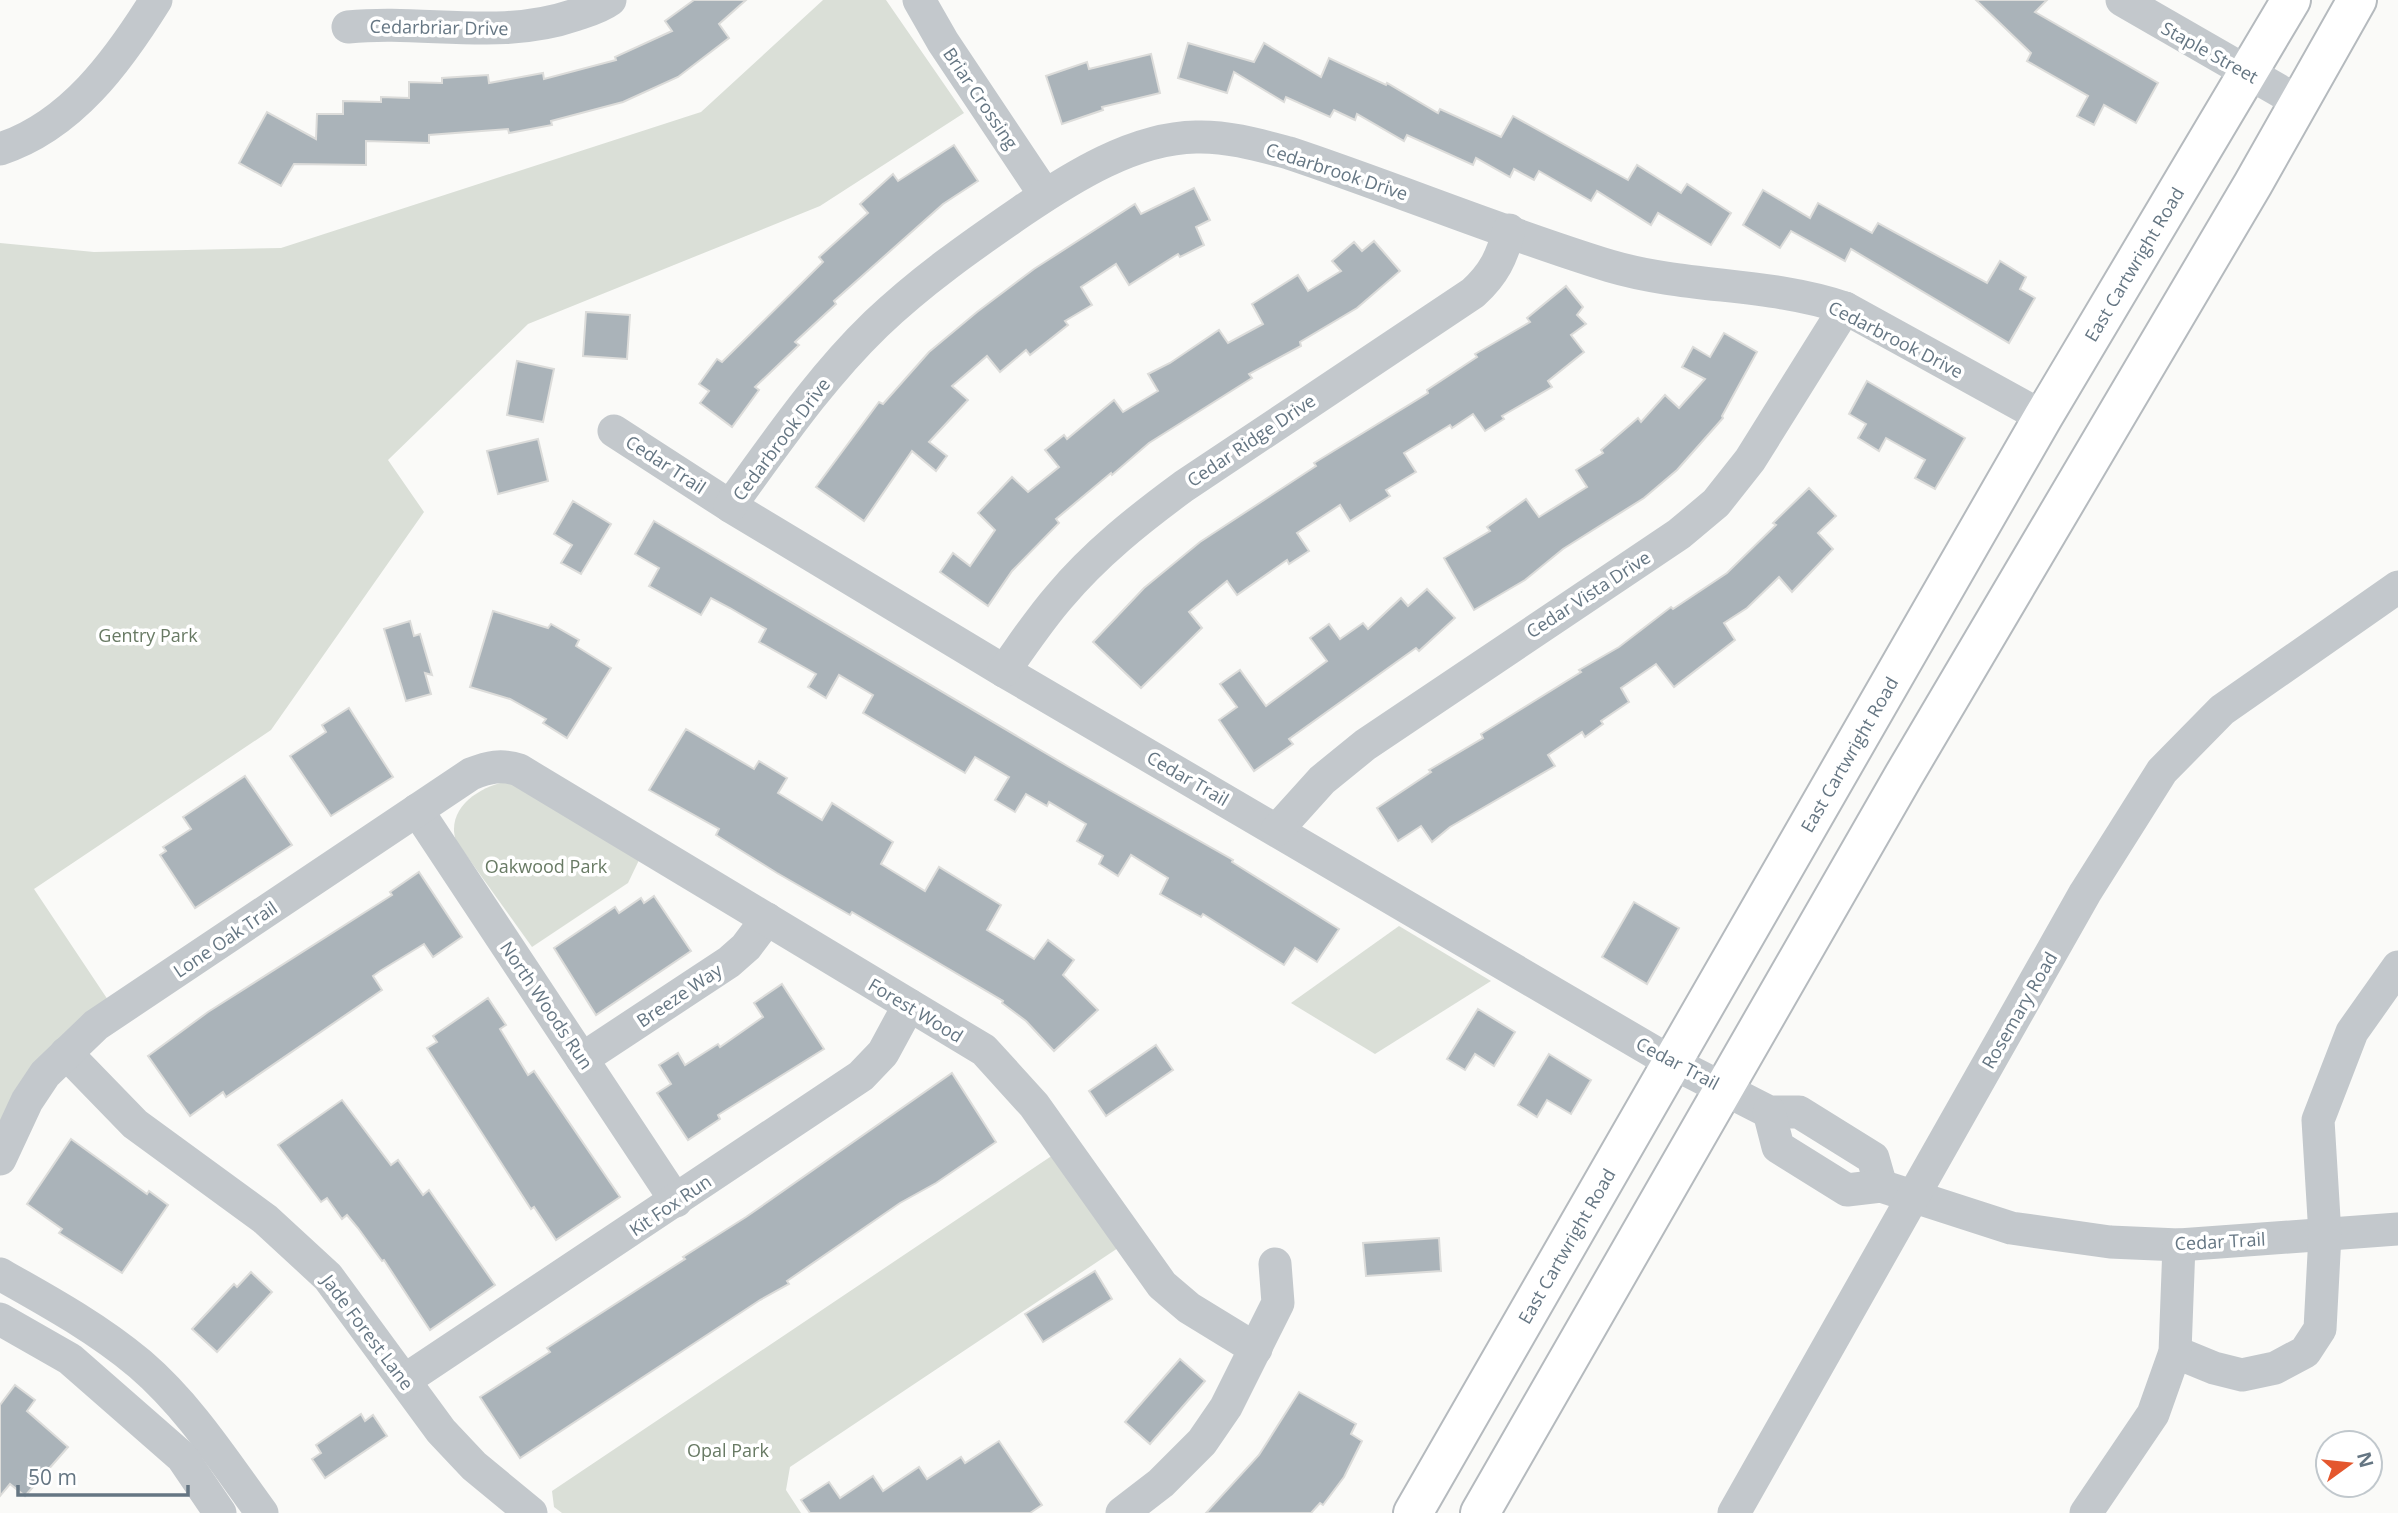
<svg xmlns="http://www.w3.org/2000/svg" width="2398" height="1513" font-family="'Open Sans',sans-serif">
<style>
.green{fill:#dadfd7}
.building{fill:#aab3b9;stroke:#dcdcda;stroke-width:2}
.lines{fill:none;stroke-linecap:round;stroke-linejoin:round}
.major-casing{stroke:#b5babe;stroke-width:42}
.minor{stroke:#c3c8cc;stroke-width:33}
.major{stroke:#fff;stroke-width:38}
.labels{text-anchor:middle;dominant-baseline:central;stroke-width:7;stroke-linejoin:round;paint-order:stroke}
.street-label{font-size:18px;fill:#657683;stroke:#fff}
.park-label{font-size:18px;fill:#687a64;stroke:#fff}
</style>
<rect width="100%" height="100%" fill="#fafaf8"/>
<g class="green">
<path d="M823,0H886L964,113L820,206L528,324L388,460L424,512L271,730L34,889L110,1003L0,1134V243L94,252L281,248L701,112Z"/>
<path d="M510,781L641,856L628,883L532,947L456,841C445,808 481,785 510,781Z"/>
<path d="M1399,926L1491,981L1375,1054L1291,1003Z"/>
<path d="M1056,1153L1121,1246L790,1467L786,1490L801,1513H562L554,1507L552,1491Z"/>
</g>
<g class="building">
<path d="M694,0H746L719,24L729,38L678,77L623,102L551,121L552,125L509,133L508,129L429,135V143L366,141V165L294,164L281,186L239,163L267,112L316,139L317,114H343V101L381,102V97L409,98V82L442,83V78L488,75L489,83L543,73L544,79L616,60L615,57L672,31L665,21Z"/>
<path d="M1976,0H2047L2035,12L2158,83L2136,123L2104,105L2094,125L2077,116L2088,96L2027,61L2031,53Z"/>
<path d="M1188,43L1254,62L1264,43L1321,77L1329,58L1386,85L1387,83L1438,113L1440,109L1501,137L1513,116L1628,180L1637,165L1681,193L1687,184L1731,213L1711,245L1658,213L1651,225L1597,191L1591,201L1539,171L1534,180L1514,169L1510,177L1476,158L1473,165L1407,135L1404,141L1357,114L1355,120L1334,110L1330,117L1286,97L1284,102L1234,72L1227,93L1178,78Z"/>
<path d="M1151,54L1160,93L1102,107L1103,110L1062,124L1046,76L1087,62L1089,69Z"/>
<path d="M954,145L978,181L943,204L834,301L836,304L795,342L799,345L755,387L759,390L732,427L700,403L709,391L699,384L717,359L722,362L823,262L819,257L868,213L860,204L893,174L898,181Z"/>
<path d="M1194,188L1210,220L1196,227L1204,245L1180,257L1178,254L1129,285L1116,264L1081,287L1092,305L1065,321L1068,325L1030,355L1026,350L1000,372L987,356L952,386L968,400L929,442L947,456L936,471L912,451L864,521L816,487L879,402L883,404L929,352L977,312L1034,269L1135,204L1141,214Z"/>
<path d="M1763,190L1810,218L1818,203L1872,233L1878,223L1987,283L2000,261L2026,277L2020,289L2035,298L2009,343L1851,249L1845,261L1791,231L1780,248L1743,225Z"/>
<path d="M1374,241L1400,271L1357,308L1300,342L1301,346L1249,374L1252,378L1149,443L1112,475L1111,473L1056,519L1059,523L1012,571L988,606L940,572L953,553L970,566L995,530L978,513L1012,477L1028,492L1059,467L1045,450L1064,435L1067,439L1114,400L1123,412L1158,391L1148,374L1170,363L1219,330L1228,343L1263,324L1252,304L1298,275L1308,291L1341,271L1332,261L1354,242L1362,251Z"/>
<path d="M1566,286L1583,307L1577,315L1586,324L1571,335L1584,352L1548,381L1552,387L1502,416L1504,419L1485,431L1473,414L1452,428L1450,425L1404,453L1416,472L1386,490L1390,496L1350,521L1340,505L1297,533L1309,551L1289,564L1287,560L1237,595L1227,581L1189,612L1202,628L1141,688L1093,642L1144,588L1200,542L1316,466L1314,463L1428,393L1427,390L1477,357L1475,354L1530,322L1527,318Z"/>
<path d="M586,312L630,315L627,359L583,356Z"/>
<path d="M1724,333L1757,352L1722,416L1723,418L1677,470L1644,498L1563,549L1525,580L1474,610L1444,558L1490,531L1487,527L1526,499L1539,517L1587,487L1576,470L1603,453L1601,450L1638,418L1641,422L1665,395L1679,408L1705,379L1682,367L1693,347L1710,357Z"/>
<path d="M517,361L554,369L543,422L507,415Z"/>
<path d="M1867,381L1965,438L1935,489L1915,478L1925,460L1886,438L1879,451L1858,438L1866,424L1849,414Z"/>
<path d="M538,439L548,481L498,494L487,451Z"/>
<path d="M1809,488L1836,516L1818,533L1833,549L1792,592L1779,577L1747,608L1724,623L1735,640L1674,687L1656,664L1621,688L1629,702L1601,721L1603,724L1585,737L1582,732L1548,755L1555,766L1450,827L1432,842L1421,826L1398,841L1377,808L1431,772L1429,770L1483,738L1481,734L1581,672L1579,670L1619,647L1671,607L1673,609L1727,573L1776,525L1773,523Z"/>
<path d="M573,501L611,524L581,574L561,563L572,545L554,534Z"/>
<path d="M654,521L1069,767L1233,860L1232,862L1339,929L1317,962L1295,948L1284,965L1203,914L1201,917L1160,894L1168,878L1131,855L1118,876L1099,864L1103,856L1077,841L1086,824L1049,802L1047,806L1026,794L1015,812L995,800L1009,777L975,757L965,773L863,713L873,695L839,675L826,698L808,687L816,674L759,642L766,629L730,608L711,598L701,615L649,586L659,568L635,554Z"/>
<path d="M1427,589L1455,618L1419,651L1416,648L1289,739L1293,744L1254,771L1219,720L1237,707L1220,684L1240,670L1266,706L1327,661L1310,638L1329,624L1340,639L1363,623L1368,629L1401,598L1408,606Z"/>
<path d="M493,611L548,628L551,624L579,640L576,646L611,668L567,738L543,723L546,719L510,699L470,687Z"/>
<path d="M410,621L414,636L420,634L432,675L425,673L431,694L406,701L384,629Z"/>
<path d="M349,708L393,777L331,816L290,756L326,732L322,725Z"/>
<path d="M686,729L754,769L759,761L787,778L778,793L822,820L832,803L893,842L881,864L925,891L939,867L1001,905L987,930L1034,959L1048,940L1074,960L1063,975L1098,1010L1054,1051L1026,1021L1002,1003L1003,1001L852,912L850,915L777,873L716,835L719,829L649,790Z"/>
<path d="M245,776L292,845L195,908L160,855L166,851L163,847L191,829L183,817Z"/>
<path d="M419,872L462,937L433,957L424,944L380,971L373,976L382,990L226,1097L223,1092L190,1116L148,1056L208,1012L392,895L390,892Z"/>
<path d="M654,896L691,951L596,1015L554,948L615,907L619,913L641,898L644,903Z"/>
<path d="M1634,902L1679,928L1647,984L1602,957Z"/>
<path d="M782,984L824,1049L718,1115L720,1119L688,1140L657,1093L671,1084L659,1065L678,1053L685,1065L718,1044L720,1047L763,1017L754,1003Z"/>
<path d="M488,998L506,1025L500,1029L528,1075L534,1071L620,1197L556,1240L534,1207L531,1209L427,1048L437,1042L433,1036Z"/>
<path d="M1478,1009L1515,1032L1494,1066L1475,1054L1465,1070L1447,1059Z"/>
<path d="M1156,1045L1173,1070L1106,1116L1089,1091Z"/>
<path d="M1549,1054L1591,1080L1571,1114L1547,1100L1537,1117L1518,1105Z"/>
<path d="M952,1073L996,1142L936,1183L900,1203L787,1281L789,1284L760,1300L520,1458L480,1397L550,1352L547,1348L685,1259L683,1257L746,1217Z"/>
<path d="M342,1100L391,1165L398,1160L423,1195L429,1190L495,1285L430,1330L384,1260L382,1261L358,1228L347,1215L342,1219L327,1198L321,1202L278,1145Z"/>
<path d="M71,1139L147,1194L149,1191L168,1205L122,1273L59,1233L62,1229L27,1204Z"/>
<path d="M1439,1238L1441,1271L1366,1276L1363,1243Z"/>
<path d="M1095,1271L1112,1299L1043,1342L1025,1314Z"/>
<path d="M251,1272L272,1292L217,1352L192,1329L234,1284L237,1287Z"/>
<path d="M1180,1359L1205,1381L1150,1444L1125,1422Z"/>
<path d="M15,1385L35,1400L27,1411L68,1447L25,1496L10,1484L0,1496V1405Z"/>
<path d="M1299,1392L1356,1424L1351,1434L1362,1441L1344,1477L1323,1505L1320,1503L1311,1513H1206L1259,1455Z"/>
<path d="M361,1414L365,1421L373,1415L387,1436L325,1478L312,1459L321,1453L316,1445Z"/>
<path d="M999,1441L1042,1505L1030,1513H810L801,1500L829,1482L840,1498L873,1476L883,1491L919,1467L927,1479L961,1457L965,1463Z"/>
</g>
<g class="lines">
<g class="major-casing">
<g id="major">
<path id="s1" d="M1413,1513L2043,417L2291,0"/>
<path d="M1480,1513L1904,775L2253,184L2357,0"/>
</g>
</g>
<g class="minor">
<path d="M919,0L943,42L1045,195"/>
<path d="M2122,0L2299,102"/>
<path d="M348,27C424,19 500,41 575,15C587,11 599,8 610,0"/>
<path d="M0,149C71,126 118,61 156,0"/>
<path d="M614,431L730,506L1004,671L1671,1062L1769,1112H1799L1873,1158L1881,1186"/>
<path d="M730,506C776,443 820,378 876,324C921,281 971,246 1022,211C1072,177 1134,138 1196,137C1228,136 1259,145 1289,153C1397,189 1502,233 1610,266C1688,289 1769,282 1845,308L2043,417"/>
<path d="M1004,671C1022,646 1039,620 1059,597C1095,554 1139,519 1184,486L1473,293C1494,274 1502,257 1509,230"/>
<path d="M417,810L676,1201"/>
<path d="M1277,830L1322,780L1365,745L1679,534L1716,503L1750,460L1845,308"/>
<path d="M66,1053L135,1124L265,1219L328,1277L441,1431L474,1466L531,1513"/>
<path d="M582,1059L729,962L746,947L767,919"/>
<path d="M1769,1112L1778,1147L1847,1190L1881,1186L2011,1228L2110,1242L2179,1245L2398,1229"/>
<path d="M0,1159L27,1101L45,1074L96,1025L471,774C489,767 501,764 519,770L984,1050L1034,1105L1162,1285L1189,1308L1256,1349"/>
<path d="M0,1274C48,1301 97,1328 140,1364C189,1406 224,1461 262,1513"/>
<path d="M0,1319L70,1359L182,1457L220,1513"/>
<path d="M2175,1352L2214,1368L2242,1375L2275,1368L2305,1352L2320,1329L2325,1235L2318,1120L2352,1032L2398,967"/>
<path d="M405,1380L861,1076L883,1053L909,1005"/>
<path d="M1122,1513L1161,1483L1202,1442L1226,1407L1278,1303L1275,1264"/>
<path d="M1734,1513L2085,893L2162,771L2222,710L2398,587"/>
<path d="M2086,1513L2153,1414L2175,1352L2179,1245"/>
</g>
<use href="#major" class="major"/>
</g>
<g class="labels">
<g class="street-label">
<text transform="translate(439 27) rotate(1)">Cedarbriar Drive</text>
<text transform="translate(2210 52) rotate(29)">Staple Street</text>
<text transform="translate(981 98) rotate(56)">Briar Crossing</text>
<text transform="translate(1337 171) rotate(18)">Cedarbrook Drive</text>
<text stroke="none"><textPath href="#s1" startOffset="1442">East Cartwright Road</textPath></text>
<text transform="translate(1896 339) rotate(27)">Cedarbrook Drive</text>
<text transform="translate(781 439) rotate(-53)">Cedarbrook Drive</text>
<text transform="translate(1251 440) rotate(-34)">Cedar Ridge Drive</text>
<text transform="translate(666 464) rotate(33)">Cedar Trail</text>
<text transform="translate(1588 594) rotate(-33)">Cedar Vista Drive</text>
<text stroke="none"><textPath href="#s1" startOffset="875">East Cartwright Road</textPath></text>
<text transform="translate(1188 778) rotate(30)">Cedar Trail</text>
<text transform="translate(225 939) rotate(-34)">Lone Oak Trail</text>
<text transform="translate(679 995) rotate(-34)">Breeze Way</text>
<text transform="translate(547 1005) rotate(56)">North Woods Run</text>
<text transform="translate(916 1010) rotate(31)">Forest Wood</text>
<text transform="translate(2019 1010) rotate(-60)">Rosemary Road</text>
<text transform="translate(1678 1063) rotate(28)">Cedar Trail</text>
<text transform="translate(670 1205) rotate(-34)">Kit Fox Run</text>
<text transform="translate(2220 1241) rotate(-3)">Cedar Trail</text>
<text stroke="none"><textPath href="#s1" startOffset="308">East Cartwright Road</textPath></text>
<text transform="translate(368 1332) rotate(53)">Jade Forest Lane</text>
</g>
<g class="park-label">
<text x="148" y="635">Gentry Park</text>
<text x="546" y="866">Oakwood Park</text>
<text x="728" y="1450">Opal Park</text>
</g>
</g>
<g transform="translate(2349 1464) rotate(75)"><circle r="33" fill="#ffffff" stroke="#c1c8cd" stroke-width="2"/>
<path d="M0-5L12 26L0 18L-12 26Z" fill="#e4572e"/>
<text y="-10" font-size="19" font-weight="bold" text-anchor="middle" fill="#657683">N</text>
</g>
<path d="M18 1485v10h170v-10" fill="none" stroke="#657683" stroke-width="3.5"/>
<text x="28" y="1485" font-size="21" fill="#657683" stroke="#ffffff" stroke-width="5" paint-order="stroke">50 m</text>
</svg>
